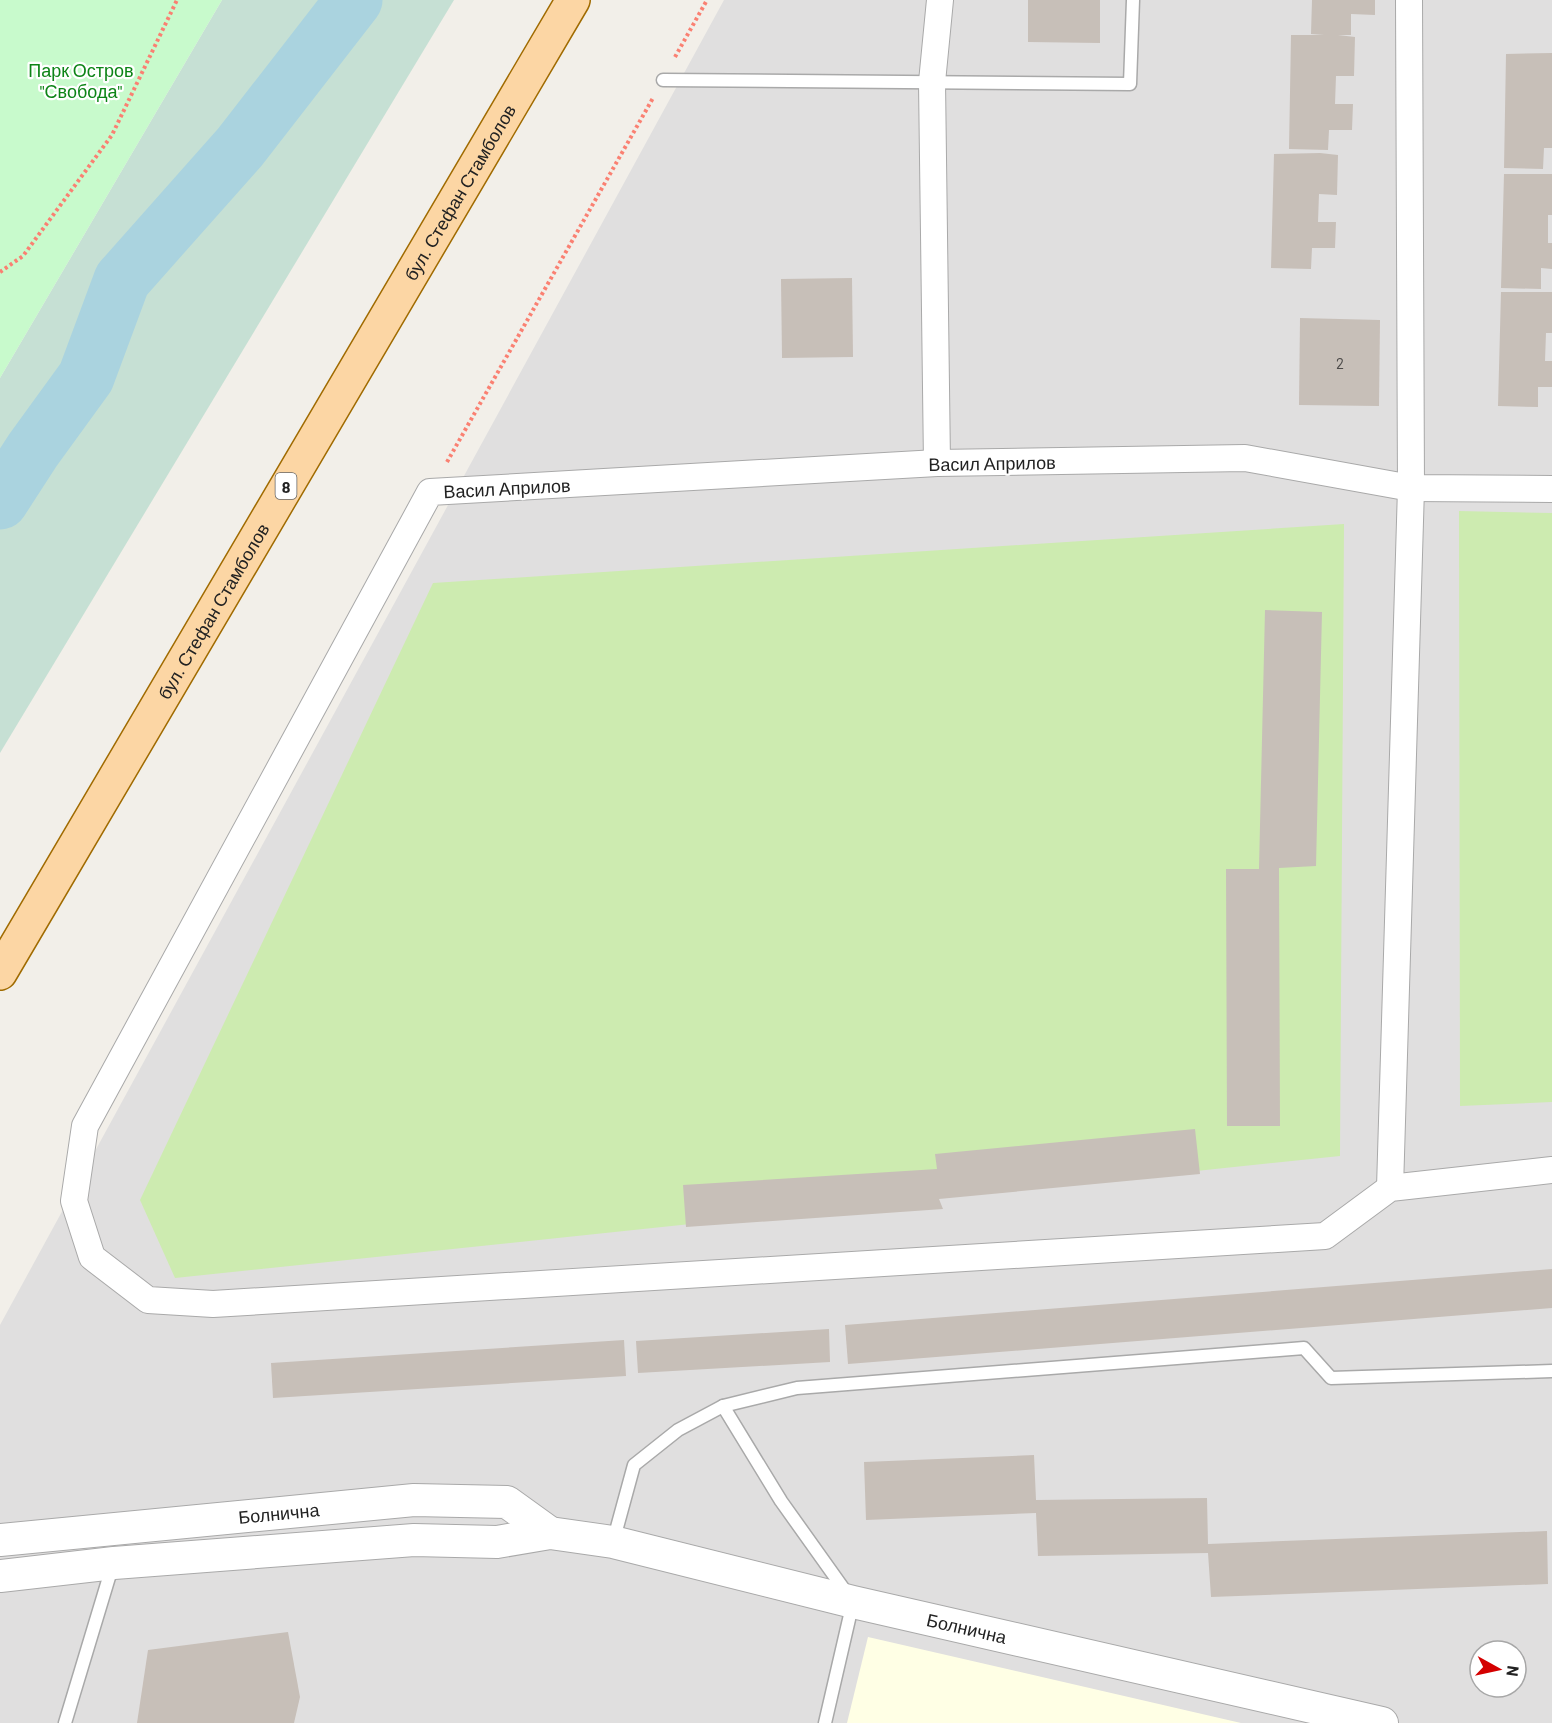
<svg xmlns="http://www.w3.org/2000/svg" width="1552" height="1723" font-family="Barlow,sans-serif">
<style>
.residential{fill:#e0dfdf;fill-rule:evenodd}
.education{fill:#ffffe5}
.grass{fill:#cdebb0}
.wetland{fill:#c6e0d4}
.park{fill:#c8facc}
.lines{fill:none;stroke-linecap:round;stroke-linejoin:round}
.river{stroke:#aad3df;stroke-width:57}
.building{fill:#c7bfb8}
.service-casing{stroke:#a9a9a9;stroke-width:15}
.minor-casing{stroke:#a9a9a9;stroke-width:28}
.tertiary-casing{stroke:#a9a9a9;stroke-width:34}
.primary-casing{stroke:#a06b00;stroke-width:36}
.path{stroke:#fa8072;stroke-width:4;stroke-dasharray:3 3;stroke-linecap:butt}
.service{stroke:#fff;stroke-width:12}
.minor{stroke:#fff;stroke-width:26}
.tertiary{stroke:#fff;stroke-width:32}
.primary{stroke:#fcd6a4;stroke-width:33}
.labels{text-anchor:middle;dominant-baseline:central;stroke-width:4.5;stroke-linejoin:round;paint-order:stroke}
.number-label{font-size:15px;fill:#4b4948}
.shield{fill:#fff;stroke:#646464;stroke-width:1.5}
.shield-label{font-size:16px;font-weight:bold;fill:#222}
.park-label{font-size:18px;fill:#0c8416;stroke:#fff}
.street-label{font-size:18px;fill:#222;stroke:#fff}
</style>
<rect width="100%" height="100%" fill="#f2efe9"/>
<path class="residential" d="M724,0H1552V1723H0V1325ZM1480,1651H1516V1687H1480Z"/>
<path class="education" d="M868,1637L1241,1723H847Z"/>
<g class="grass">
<path d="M1459,511L1552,513V1102L1460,1106Z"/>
<path d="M1344,524L1340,1156L175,1278L140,1200L433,583Z"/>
</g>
<path class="wetland" d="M222,0H454L0,753V378Z"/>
<path class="park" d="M0,0H222L0,378Z"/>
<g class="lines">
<path class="river" d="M0,501L33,450L86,377L122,280L240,147L354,0"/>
</g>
<g class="building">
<path d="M1028,0H1100V43L1028,42Z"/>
<path d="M1312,0H1375V15L1351,14V35H1338L1355,37L1354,76H1336L1335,104H1353L1352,130H1329L1328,150L1289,149L1291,35H1324L1311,34Z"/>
<path d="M1552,53V148H1544L1543,169L1504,168L1506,54Z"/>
<path d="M1320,153L1338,155L1337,195L1319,194L1318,222H1336L1335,248H1312L1311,269L1271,268L1274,154Z"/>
<path d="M1504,174H1552V215H1548V243H1552V269L1541,268V289L1501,288Z"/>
<path d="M852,278L853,357L782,358L781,279Z"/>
<path d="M1501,292H1552V333H1546L1545,361H1552V387H1538V407L1498,406Z"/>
<path d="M1300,318L1380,320L1379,406L1299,405Z"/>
<path d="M1265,610L1322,612L1316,866L1279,868L1280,1126H1227L1226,869H1259Z"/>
<path d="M1195,1129L1200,1174L939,1199L943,1209L686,1227L683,1185L937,1169L935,1154Z"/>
<path d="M1552,1269V1308L848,1364L845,1325Z"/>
<path d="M829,1329L830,1362L638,1373L636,1341Z"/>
<path d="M624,1340L626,1376L273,1398L271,1363Z"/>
<path d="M1034,1455L1036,1500L1207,1498L1208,1544L1547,1531L1548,1584L1211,1597L1208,1553L1038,1556L1036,1513L866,1520L864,1462Z"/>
<path d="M288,1632L300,1697L294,1723H137L148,1650Z"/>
</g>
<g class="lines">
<g class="service-casing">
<g id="service">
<path d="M663,80L1130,84L1133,0"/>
<path d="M723,1406L781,1501L853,1602L825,1723"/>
<path d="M613,1542L634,1465L678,1430L723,1406L797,1388L1304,1348L1331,1378L1552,1371"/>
<path d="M65,1723L113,1564"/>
</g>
</g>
<g class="minor-casing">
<g id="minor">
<path d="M937,463L932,82L940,0"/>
<path d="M1552,489L1411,488L1245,458L937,463L430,492L85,1126L74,1201L92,1257L148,1300L213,1304L1325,1236L1390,1188L1552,1170"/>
<path d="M1390,1188L1411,488L1409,0"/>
</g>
</g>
<g class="tertiary-casing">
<g id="tertiary">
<path id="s1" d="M0,1540L414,1500L507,1502L550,1533"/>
<path id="s2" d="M0,1576L114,1563L414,1540L497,1542L550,1533L613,1542L853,1602L1382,1723"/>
</g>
</g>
<g class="primary-casing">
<g id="primary">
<path id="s3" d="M0,973L573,0"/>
</g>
</g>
<g class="path">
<path d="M675,57L707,0"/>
<path d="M0,272L23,256L112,135L177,0"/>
<path d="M447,462L653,98"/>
</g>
<use href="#service" class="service"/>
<use href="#minor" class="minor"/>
<use href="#tertiary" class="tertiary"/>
<use href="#primary" class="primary"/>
</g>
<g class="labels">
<g class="number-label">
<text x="1340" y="363">2</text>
</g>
<rect class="shield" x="275.5" y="473" width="21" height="26" rx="4.5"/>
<g class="shield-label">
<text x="286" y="486">8</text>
</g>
<g class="park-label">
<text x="81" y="70">Парк Остров<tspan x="81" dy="21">"Свобода"</tspan></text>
</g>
<g class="street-label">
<text stroke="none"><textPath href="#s3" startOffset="906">бул. Стефан Стамболов</textPath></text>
<text transform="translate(992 463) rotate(-1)">Васил Априлов</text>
<text transform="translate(507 488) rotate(-3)">Васил Априлов</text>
<text stroke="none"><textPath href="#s3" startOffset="420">бул. Стефан Стамболов</textPath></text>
<text stroke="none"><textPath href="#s1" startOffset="280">Болнична</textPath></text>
<text stroke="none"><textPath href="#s2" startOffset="980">Болнична</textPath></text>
</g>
</g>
<g transform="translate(1498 1669) rotate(98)"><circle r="28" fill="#ffffff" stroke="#a7a7a7" stroke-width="1.5"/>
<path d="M0-4.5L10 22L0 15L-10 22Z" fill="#d40000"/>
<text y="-9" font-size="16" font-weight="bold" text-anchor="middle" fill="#222222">N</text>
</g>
</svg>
